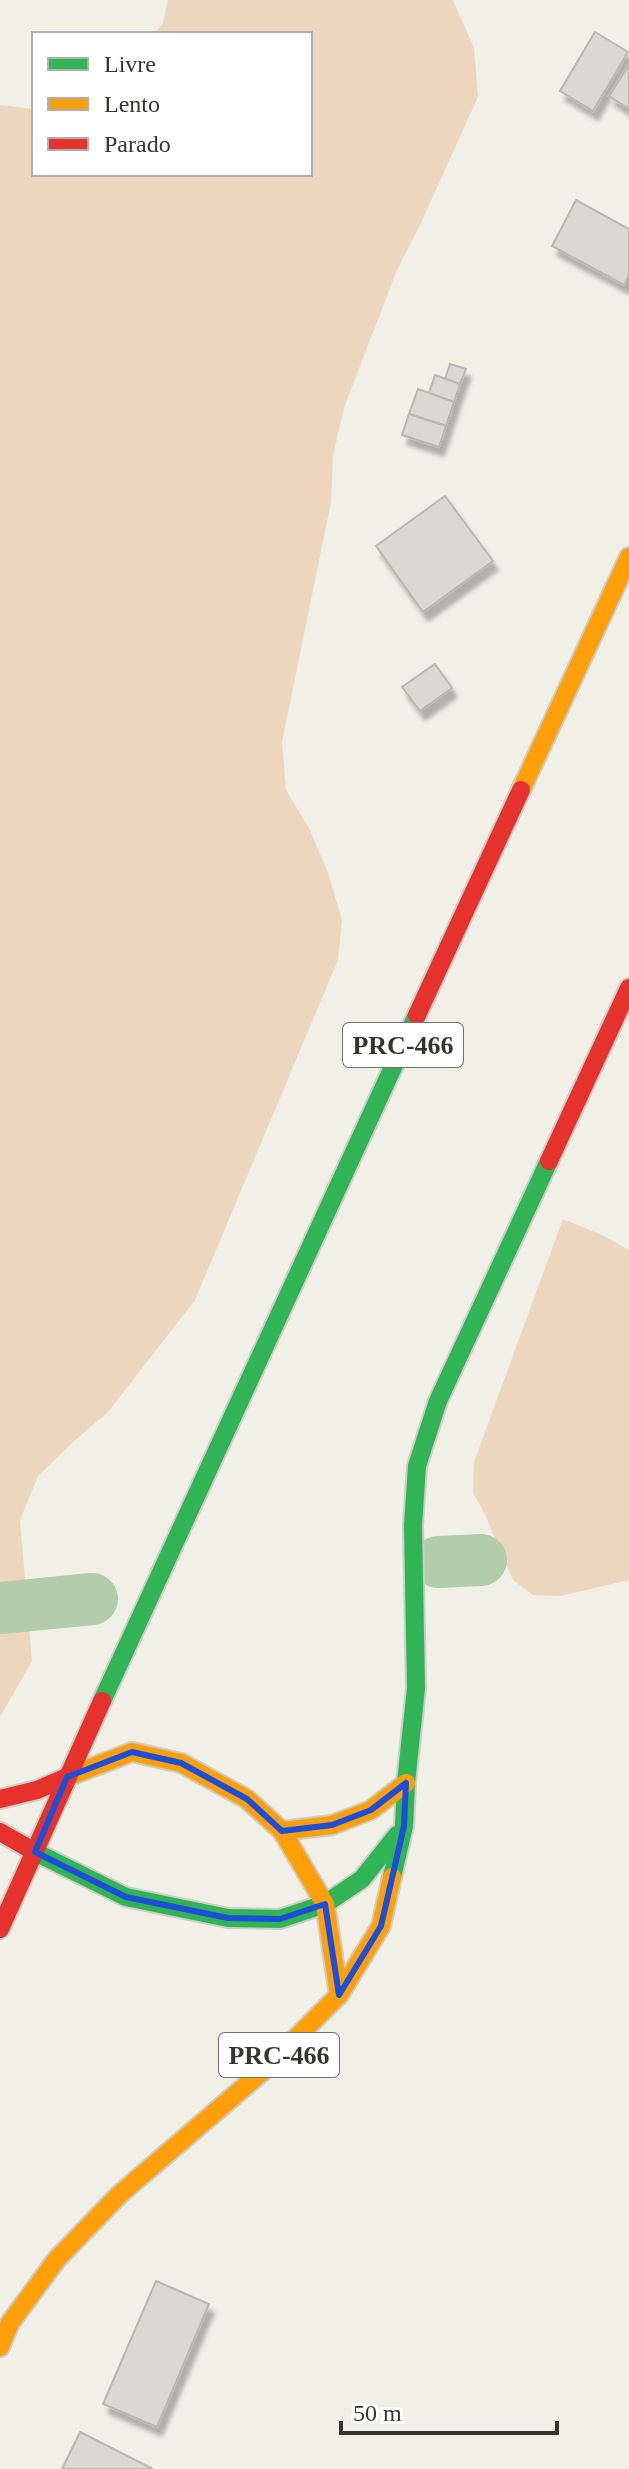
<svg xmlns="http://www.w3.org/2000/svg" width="629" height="2469" font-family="'Times New Roman',serif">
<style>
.green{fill:#ecd6bd}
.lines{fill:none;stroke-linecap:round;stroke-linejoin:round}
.river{stroke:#b1cdaa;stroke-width:52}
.building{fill:#dad8d1;stroke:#b8b7b1;stroke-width:2;filter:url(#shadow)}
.fast-casing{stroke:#cdcdc6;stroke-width:22}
.slow-casing{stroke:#cdcdc6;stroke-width:22}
.jam-casing{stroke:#cdcdc6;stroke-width:22}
.fast{stroke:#30b455;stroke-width:18}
.slow{stroke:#ff9f0a;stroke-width:18}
.jam{stroke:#e5322d;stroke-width:18}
.marked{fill:none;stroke:#1d4ed8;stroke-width:6;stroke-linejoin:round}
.labels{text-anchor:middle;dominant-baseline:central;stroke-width:6;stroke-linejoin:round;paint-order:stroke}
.shield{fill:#fff;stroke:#72726d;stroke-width:2}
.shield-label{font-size:26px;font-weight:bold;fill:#35352f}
</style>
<defs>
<filter id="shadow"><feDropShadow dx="5" dy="9" stdDeviation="2" flood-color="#0004"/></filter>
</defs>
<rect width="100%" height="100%" fill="#f0f0e7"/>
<g class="green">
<path d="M168,0H453L474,48L478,97L419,227L397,270L345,405L333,455L331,502L282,742L286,790L309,828L328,873L342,920L338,960L195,1300L108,1412L72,1443L38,1476L20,1520L32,1661L0,1717V105L34,109V174H310V34H154L163,23Z"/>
<path d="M563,1219L604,1236L629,1250V1580L560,1596L533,1595L513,1580L484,1512L473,1493L474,1462Z"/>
</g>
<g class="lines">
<g class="river">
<path d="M438,1562L481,1560"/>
<path d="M0,1608L92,1599"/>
</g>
</g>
<g class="building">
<path d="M595,32L628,52L593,111L560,91Z"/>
<path d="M629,65V109L609,96Z"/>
<path d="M576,200L629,229V275L624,285L552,246Z"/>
<path d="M450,364L466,369L460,384L445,379Z"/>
<path d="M435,375L460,384L454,402L429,393Z"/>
<path d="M418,389L454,402L446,426L409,414Z"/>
<path d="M409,414L446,426L439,447L402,435Z"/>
<path d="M445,496L493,561L423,612L376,546Z"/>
<path d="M435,664L452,688L420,711L402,687Z"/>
<path d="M156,2281L209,2304L157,2427L103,2404Z"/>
<path d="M80,2432L153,2469H62Z"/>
</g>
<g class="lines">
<g class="fast-casing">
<g id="fast">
<path d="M102,1701L417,1015"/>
<path d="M35,1852L126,1897L228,1918L280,1919L325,1904L362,1879L397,1835"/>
<path d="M392,1877L404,1826L406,1783L416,1688L413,1525L417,1466L438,1401L549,1161"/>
</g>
</g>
<g class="slow-casing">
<g id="slow">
<path d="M521,790L629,557"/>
<path d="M67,1777L132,1752L181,1763L247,1799L282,1831L325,1904L339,1995"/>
<path d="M282,1831L332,1825L371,1810L406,1783"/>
<path d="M0,2347L10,2323L57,2259L120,2194L264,2070L339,1995L381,1926L392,1877"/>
</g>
</g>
<g class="jam-casing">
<g id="jam">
<path d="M417,1015L521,790"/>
<path d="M549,1161L629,988"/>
<path d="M0,1799L37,1790L67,1777"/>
<path d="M0,1832L35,1852"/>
<path d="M0,1929L102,1701"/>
</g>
</g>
<use href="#fast" class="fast"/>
<use href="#slow" class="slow"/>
<use href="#jam" class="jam"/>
</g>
<path class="marked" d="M132,1752L181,1763L247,1799L282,1831L332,1825L371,1810L406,1783L404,1826L381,1926L339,1995L325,1904L280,1919L228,1918L126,1897L35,1852L67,1777Z"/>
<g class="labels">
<g class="shield">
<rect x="343" y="1023" width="120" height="44" rx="6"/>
<rect x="219" y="2033" width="120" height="44" rx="6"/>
</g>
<g class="shield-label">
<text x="403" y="1045">PRC-466</text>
<text x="279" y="2055">PRC-466</text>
</g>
</g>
<rect x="32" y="32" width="280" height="144" fill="#ffffff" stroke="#aeaeac" stroke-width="2"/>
<rect x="48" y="58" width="40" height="12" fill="#30b455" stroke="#aeaeac" stroke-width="2"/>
<text x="104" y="72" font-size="24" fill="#35352f">Livre</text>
<rect x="48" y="98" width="40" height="12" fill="#ff9f0a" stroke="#aeaeac" stroke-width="2"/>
<text x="104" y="112" font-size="24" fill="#35352f">Lento</text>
<rect x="48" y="138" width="40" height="12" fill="#e5322d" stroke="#aeaeac" stroke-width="2"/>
<text x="104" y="152" font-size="24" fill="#35352f">Parado</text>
<path d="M341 2421v12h216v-12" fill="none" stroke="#35352f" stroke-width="4"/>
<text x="353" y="2421" font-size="24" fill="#35352f" stroke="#ffffff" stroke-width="6" paint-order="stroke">50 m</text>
</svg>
